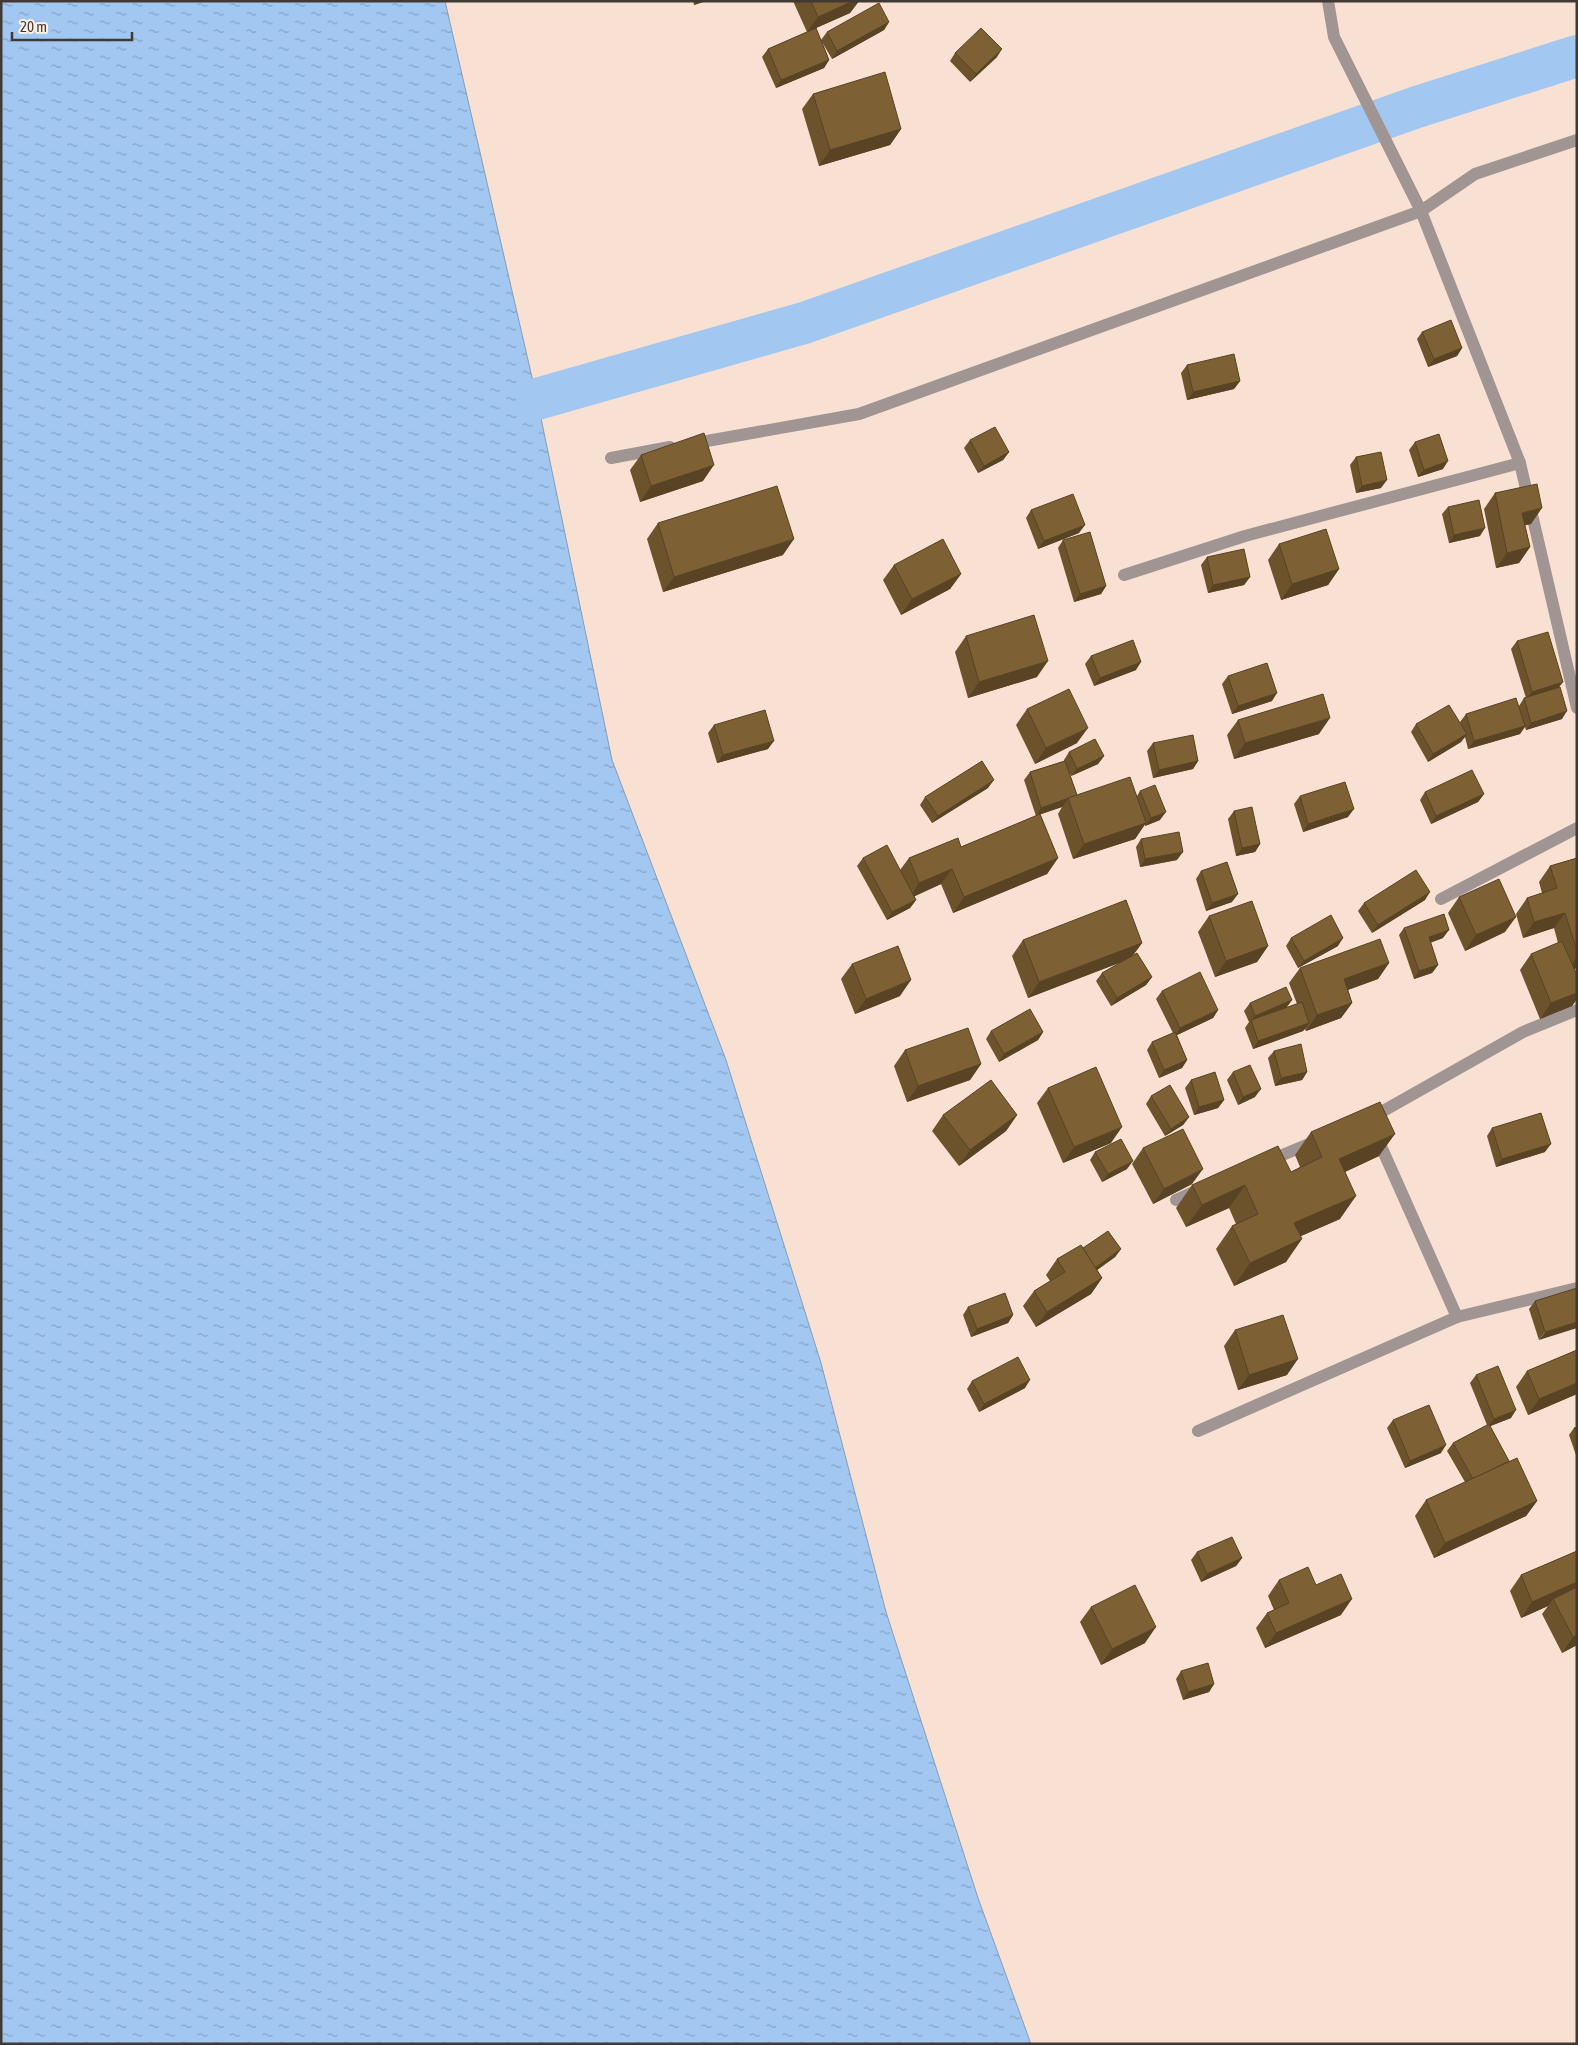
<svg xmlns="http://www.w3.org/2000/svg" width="1578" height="2045" font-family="'Asap Condensed',sans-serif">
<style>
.water{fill:url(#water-ripples);stroke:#869cb8}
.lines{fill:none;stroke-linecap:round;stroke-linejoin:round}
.canal{stroke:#a2c7f1;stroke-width:42}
.minor{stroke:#a19594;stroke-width:12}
.wall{fill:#6c532c}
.shaded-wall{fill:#584324}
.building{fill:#7d6033;stroke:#584324}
</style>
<defs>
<pattern id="water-ripples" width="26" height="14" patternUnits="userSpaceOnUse" patternTransform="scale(1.25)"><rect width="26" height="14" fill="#a2c7f1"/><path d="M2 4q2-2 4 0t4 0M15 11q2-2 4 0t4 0" fill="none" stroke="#86a3c4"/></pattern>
</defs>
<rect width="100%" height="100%" fill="#f8e1d2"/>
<path class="water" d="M1,1H445L537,399L612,760L726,1060L821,1363L886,1612L978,1898L1031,2044H1Z"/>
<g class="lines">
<path class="canal" d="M537,399L804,323L1417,107L1577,56"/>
<g class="minor">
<path d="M1328,1L1334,37L1421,211L1520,463L1577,708"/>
<path d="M690,444L859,414L1421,211L1475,174L1577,140"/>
<path d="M611,458L670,447"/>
<path d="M1124,575L1245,536L1520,463"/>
<path d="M1441,899L1577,828"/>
<path d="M1369,1119L1523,1032L1577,1010"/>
<path d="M1376,1135L1457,1317"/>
<path d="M1268,1161L1316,1141"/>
<path d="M1176,1200L1198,1190"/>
<path d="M1198,1431L1457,1317L1577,1288"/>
</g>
</g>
<g class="wall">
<path d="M693,1H706L694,5Z"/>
<path d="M793,1H859L850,13L816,28L821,40L827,32L889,22L884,30L832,59L822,42L829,60L824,68L776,88L762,57L768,49L807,32Z"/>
<path d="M955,53L997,57L970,82L950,61Z"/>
<path d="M813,94L901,129L890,145L819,166L802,109Z"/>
<path d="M1422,332L1462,348L1457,356L1428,367L1417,339Z"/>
<path d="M1187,365L1240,381L1234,389L1187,400L1181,373Z"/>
<path d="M970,440L1009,452L1003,460L978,473L964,448Z"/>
<path d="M1415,442L1443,469L1418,477L1409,450Z"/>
<path d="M641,455L703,481L640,502L630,470Z"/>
<path d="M1356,457L1381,488L1356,493L1350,465Z"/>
<path d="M1495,493L1531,524L1525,525L1530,547L1519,563L1496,568L1484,509Z"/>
<path d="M1448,507L1480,536L1449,543L1442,514Z"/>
<path d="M1031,510L1079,533L1038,549L1026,518Z"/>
<path d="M658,523L783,555L663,592L647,539Z"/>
<path d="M1063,540L1106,586L1101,594L1074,602L1058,548Z"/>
<path d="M1279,544L1339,569L1328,585L1281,600L1268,560Z"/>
<path d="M1207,557L1250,577L1244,585L1208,593L1201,565Z"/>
<path d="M894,565L961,574L950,589L901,615L883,580Z"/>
<path d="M966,636L1037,677L968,698L955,652Z"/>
<path d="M1517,641L1559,687L1562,719L1526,730L1525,727L1520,734L1468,749L1465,737L1461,742L1428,762L1411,732L1416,724L1461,725L1460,722L1466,714L1519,706L1524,698H1526L1511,649Z"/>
<path d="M1091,656L1136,670L1094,686L1085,664Z"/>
<path d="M1228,676L1272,701L1232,714L1222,684Z"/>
<path d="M1027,709L1077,743L1035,764L1016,725Z"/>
<path d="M1238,720L1319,734L1234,759L1227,735Z"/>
<path d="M714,725L768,749L717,763L708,733Z"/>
<path d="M1153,743L1198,761L1193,769L1153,778L1147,751Z"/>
<path d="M1069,752L1104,756L1098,764L1071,776L1069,772L1077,795L1137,796L1140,791L1160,820L1145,826V824L1135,839L1073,859L1058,814L1062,807L1040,814L1058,858L1047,874L953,913L941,884L914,896L916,900L910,908L887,920L857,866L863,858L900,870L909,858L961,847L1036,816L1024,780L1030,772L1064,761V760Z"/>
<path d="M988,788L932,823L920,805L925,797Z"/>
<path d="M1425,792L1484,794L1478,802L1431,824L1420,800Z"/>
<path d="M1300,796L1348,817L1303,832L1294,804Z"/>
<path d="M1234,811L1260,844L1255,852L1236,856L1228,819Z"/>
<path d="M1141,839L1177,860L1140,867L1136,847Z"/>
<path d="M1577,858V968L1574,969L1577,975V999L1572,1006L1540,1019L1520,970L1531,954L1558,943L1554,928L1523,938L1516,914L1527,898L1542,893L1539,882L1550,866Z"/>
<path d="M1201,871L1232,902L1206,911L1196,879Z"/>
<path d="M1459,897L1505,932L1465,951L1448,913Z"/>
<path d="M1425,900L1372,933L1358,911L1364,903Z"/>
<path d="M1209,916L1268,946L1257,962L1215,977L1198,932Z"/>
<path d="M1404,928L1443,938L1430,943L1438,965L1432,973L1414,979L1399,935Z"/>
<path d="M1291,938L1338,946L1298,968L1286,946Z"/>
<path d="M1023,940L1142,943L1133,955L1152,977L1146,985L1111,1006L1096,981L1102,973L1122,962L1028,998L1012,956Z"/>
<path d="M1389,963L1378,979L1348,990L1352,1003L1341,1018L1306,1031L1305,1029L1303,1031L1253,1049L1245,1028L1249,1022L1244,1011L1250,1003L1292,1000L1286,1008L1297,1004L1289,983L1300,968Z"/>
<path d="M852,964L900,996L855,1014L841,979Z"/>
<path d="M1162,991L1218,1010L1213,1018L1177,1035L1187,1060L1182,1068L1159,1078L1147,1050L1152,1042L1173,1033L1156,999Z"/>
<path d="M991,1031L1043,1032L1038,1040L999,1062L986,1039Z"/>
<path d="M905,1050L981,1064L970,1080L907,1102L894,1066Z"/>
<path d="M1274,1051L1307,1072L1302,1080L1275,1086L1268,1058Z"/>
<path d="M1233,1072L1255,1097L1238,1105L1227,1080Z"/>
<path d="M1191,1080L1224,1100L1218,1108L1194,1115L1185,1088Z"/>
<path d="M1048,1088L1111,1143L1063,1163L1037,1103Z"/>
<path d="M1151,1096L1189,1117L1183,1125L1165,1136L1146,1104Z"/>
<path d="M943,1115H1017L1006,1131L959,1166L932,1131Z"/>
<path d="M1492,1128L1545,1152L1496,1167L1487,1136Z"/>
<path d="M1311,1132L1379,1156L1345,1172L1340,1219L1301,1236L1286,1262L1234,1286L1216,1249L1232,1226L1236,1224L1229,1208L1186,1227L1176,1208L1192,1185L1291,1172L1300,1167L1295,1155Z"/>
<path d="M1143,1148L1192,1184L1153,1204L1132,1164Z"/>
<path d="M1095,1152L1127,1169L1102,1182L1090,1160Z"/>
<path d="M1083,1248L1121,1249L1115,1257L1097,1270L1102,1278L1091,1294L1036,1327L1023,1306L1034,1291L1050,1281L1046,1275L1057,1259Z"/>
<path d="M1577,1288L1539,1340L1529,1309L1535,1301Z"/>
<path d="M968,1307L1013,1315L1008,1323L971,1337L963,1315Z"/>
<path d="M1235,1330L1287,1375L1238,1390L1224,1346Z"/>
<path d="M1577,1350V1394L1528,1415L1516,1387L1527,1371Z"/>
<path d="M1476,1375L1511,1418L1490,1426L1509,1461L1537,1501L1526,1516L1434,1558L1415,1516L1426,1500L1465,1482L1447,1451L1453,1443L1487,1425L1470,1383Z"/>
<path d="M972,1381L1025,1388L979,1412L967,1389Z"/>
<path d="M1393,1420L1441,1453L1405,1468L1387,1428Z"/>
<path d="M1577,1427V1458L1569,1435L1574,1428Z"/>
<path d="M1577,1551V1645L1562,1653L1542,1614L1548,1606L1521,1618L1510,1591L1521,1575Z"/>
<path d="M1197,1552L1242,1558L1236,1566L1201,1582L1191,1560Z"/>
<path d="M1279,1580L1316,1585L1341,1615L1265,1648L1256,1628L1267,1613L1274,1610L1268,1596Z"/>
<path d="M1091,1607L1145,1643L1101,1665L1080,1622Z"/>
<path d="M1181,1671L1214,1684L1209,1692L1183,1700L1176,1679Z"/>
</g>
<g class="shaded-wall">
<path d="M697,1H706L694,5Z"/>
<path d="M853,1H859L850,13L807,32L818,17Z"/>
<path d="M889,22L884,30L832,59L837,51Z"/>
<path d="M1002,49L997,57L970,82L976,74Z"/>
<path d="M829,60L824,68L776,88L781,80Z"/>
<path d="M901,129L890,145L819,166L830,150Z"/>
<path d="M1462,348L1457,356L1428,367L1434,359Z"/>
<path d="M1240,381L1234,389L1187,400L1193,392Z"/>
<path d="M1009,452L1003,460L978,473L984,466Z"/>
<path d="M1448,461L1443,469L1418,477L1424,470Z"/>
<path d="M714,465L703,481L640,502L651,486Z"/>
<path d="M1387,480L1381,488L1356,493L1362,486Z"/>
<path d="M1542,508L1531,524L1511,528L1522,513Z"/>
<path d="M1085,525L1079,533L1038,549L1044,541Z"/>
<path d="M1485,528L1480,536L1449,543L1454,535Z"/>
<path d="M794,539L783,555L663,592L674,577Z"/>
<path d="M1530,547L1519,563L1496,568L1507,553Z"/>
<path d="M1339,569L1328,585L1281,600L1292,584Z"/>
<path d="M961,574L950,589L901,615L912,599Z"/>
<path d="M1250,577L1244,585L1208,593L1213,585Z"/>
<path d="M1106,586L1101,594L1074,602L1080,594Z"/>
<path d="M1048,661L1037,677L968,698L979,682Z"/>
<path d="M1141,662L1136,670L1094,686L1100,678Z"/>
<path d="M1563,682L1557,690L1526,700L1532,692Z"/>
<path d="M1277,693L1272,701L1232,714L1238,706Z"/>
<path d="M1567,711L1562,719L1526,730L1531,723Z"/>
<path d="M1330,718L1319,734L1234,759L1245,743Z"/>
<path d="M1525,726L1520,734L1468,749L1474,741Z"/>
<path d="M1088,728L1077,743L1035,764L1046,748Z"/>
<path d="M1467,734L1461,742L1428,762L1433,754Z"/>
<path d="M774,741L768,749L717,763L723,755Z"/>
<path d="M1104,756L1098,764L1071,776L1077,769Z"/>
<path d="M1198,761L1193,769L1153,778L1159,770Z"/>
<path d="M994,780L988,788L932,823L938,816Z"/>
<path d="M1484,794L1478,802L1431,824L1436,816Z"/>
<path d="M1068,799L1062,807L1036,816L1041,808Z"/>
<path d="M1354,809L1348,817L1303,832L1308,824Z"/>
<path d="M1166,812L1160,820L1145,826L1151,818Z"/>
<path d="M1146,823L1135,839L1073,859L1084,844Z"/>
<path d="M1260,844L1255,852L1236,856L1242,848Z"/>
<path d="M1183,852L1177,860L1140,867L1145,859Z"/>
<path d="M1058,858L1047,874L953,913L964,897Z"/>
<path d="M952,869L941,884L909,899L919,883Z"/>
<path d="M1430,892L1425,900L1372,933L1378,925Z"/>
<path d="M1238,894L1232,902L1206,911L1212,903Z"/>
<path d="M916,900L910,908L887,920L892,912Z"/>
<path d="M1565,913L1554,928L1523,938L1534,922Z"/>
<path d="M1516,917L1505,932L1465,951L1476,935Z"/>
<path d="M1449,930L1443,938L1423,945L1429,937Z"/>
<path d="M1343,938L1338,946L1298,968L1304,961Z"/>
<path d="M1142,943L1131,958L1028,998L1039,982Z"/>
<path d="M1268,946L1257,962L1215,977L1226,961Z"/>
<path d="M1577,957V968L1567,971Z"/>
<path d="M1389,963L1378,979L1333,995L1344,979Z"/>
<path d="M1438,965L1432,973L1414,979L1419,971Z"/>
<path d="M1152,977L1146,985L1111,1006L1117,998Z"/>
<path d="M911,980L900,996L855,1014L866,999Z"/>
<path d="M1577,993V999L1572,1006L1540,1019L1551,1003Z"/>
<path d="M1292,1000L1286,1008L1251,1022L1255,1016Z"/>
<path d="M1352,1003L1341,1018L1306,1031L1317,1015Z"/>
<path d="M1218,1010L1213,1018L1175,1036L1180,1028Z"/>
<path d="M1309,1023L1303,1031L1253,1049L1258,1041Z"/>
<path d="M1043,1032L1038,1040L999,1062L1004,1054Z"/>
<path d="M1187,1060L1182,1068L1159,1078L1164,1070Z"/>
<path d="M981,1064L970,1080L907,1102L918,1086Z"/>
<path d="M1307,1072L1302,1080L1275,1086L1281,1078Z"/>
<path d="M1261,1089L1255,1097L1238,1105L1243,1097Z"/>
<path d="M1224,1100L1218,1108L1194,1115L1199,1107Z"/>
<path d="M1017,1115L1006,1131L959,1166L970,1150Z"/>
<path d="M1189,1117L1183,1125L1165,1136L1171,1129Z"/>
<path d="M1122,1127L1111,1143L1063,1163L1074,1147Z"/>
<path d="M1395,1134L1379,1156L1323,1182L1339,1159Z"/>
<path d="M1551,1144L1545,1152L1496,1167L1502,1159Z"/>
<path d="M1133,1161L1127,1169L1102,1182L1108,1174Z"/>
<path d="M1203,1169L1192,1184L1153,1204L1164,1189Z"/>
<path d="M1245,1185L1229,1208L1186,1227L1202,1205Z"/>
<path d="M1356,1196L1340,1219L1278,1246L1294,1223Z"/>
<path d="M1302,1239L1286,1262L1234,1286L1250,1263Z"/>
<path d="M1121,1249L1115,1257L1086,1278L1092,1270Z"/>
<path d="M1102,1278L1091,1294L1036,1327L1047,1312Z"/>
<path d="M1013,1315L1008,1323L971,1337L977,1329Z"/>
<path d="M1577,1322V1328L1539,1340L1545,1332Z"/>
<path d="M1298,1359L1287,1375L1238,1390L1249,1375Z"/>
<path d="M1030,1380L1025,1388L979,1412L984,1404Z"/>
<path d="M1577,1383V1394L1528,1415L1539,1399Z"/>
<path d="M1516,1410L1511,1418L1488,1427L1494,1419Z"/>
<path d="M1446,1445L1441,1453L1405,1468L1410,1461Z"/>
<path d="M1537,1501L1526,1516L1434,1558L1445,1543Z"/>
<path d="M1242,1558L1236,1566L1201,1582L1207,1574Z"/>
<path d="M1577,1582V1593L1553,1599L1548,1606L1521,1618L1532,1602Z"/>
<path d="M1352,1599L1341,1615L1265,1648L1276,1633Z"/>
<path d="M1156,1627L1145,1643L1101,1665L1112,1649Z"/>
<path d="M1577,1635V1645L1562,1653L1573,1637Z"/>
<path d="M1214,1684L1209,1692L1183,1700L1188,1692Z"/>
</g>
<g class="building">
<path d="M811,1H853L818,17Z"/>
<path d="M879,3L889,22L837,51L827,32Z"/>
<path d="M816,28L829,60L781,80L768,49Z"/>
<path d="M981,28L1002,49L976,74L955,53Z"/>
<path d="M885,72L901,129L830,150L813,94Z"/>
<path d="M1451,320L1462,348L1434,359L1422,332Z"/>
<path d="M1234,354L1240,381L1193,392L1187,365Z"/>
<path d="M995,427L1009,452L984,466L970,440Z"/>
<path d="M704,433L714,465L651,486L641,455Z"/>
<path d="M1439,434L1448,461L1424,470L1415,442Z"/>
<path d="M1381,452L1387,480L1362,486L1356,457Z"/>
<path d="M1537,484L1542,508L1522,513L1530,547L1507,553L1495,493Z"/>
<path d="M777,486L794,539L674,577L658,523Z"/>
<path d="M1073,494L1085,525L1044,541L1031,510Z"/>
<path d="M1479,500L1485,528L1454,535L1448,507Z"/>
<path d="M1326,529L1339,569L1292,584L1279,544Z"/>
<path d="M1090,532L1106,586L1080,594L1063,540Z"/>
<path d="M943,539L961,574L912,599L894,565Z"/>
<path d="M1244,549L1250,577L1213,585L1207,557Z"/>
<path d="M1034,615L1048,661L979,682L966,636Z"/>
<path d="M1548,632L1563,682L1532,692L1517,641Z"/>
<path d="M1133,640L1141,662L1100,678L1091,656Z"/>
<path d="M1267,663L1277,693L1238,706L1228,676Z"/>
<path d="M1560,687L1567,711L1531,723L1524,698Z"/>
<path d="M1069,689L1088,728L1046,748L1027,709Z"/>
<path d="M1323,694L1330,718L1245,743L1238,720Z"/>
<path d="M1516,698L1525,726L1474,741L1466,714Z"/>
<path d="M1449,705L1467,734L1433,754L1416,724Z"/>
<path d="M765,710L774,741L723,755L714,725Z"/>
<path d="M1193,735L1198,761L1159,770L1153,743Z"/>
<path d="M1095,739L1104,756L1077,769L1069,752Z"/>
<path d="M982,761L994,780L938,816L925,797Z"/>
<path d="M1065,761L1077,795L1041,808L1030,772Z"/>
<path d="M1472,770L1484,794L1436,816L1425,792Z"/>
<path d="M1130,777L1146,823L1084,844L1068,798Z"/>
<path d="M1345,782L1354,809L1308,824L1300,796Z"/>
<path d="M1155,785L1166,812L1151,818L1140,791Z"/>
<path d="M1252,807L1260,844L1242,848L1234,811Z"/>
<path d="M1040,814L1058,858L964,897L952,869L919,883L909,858L958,838L961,847Z"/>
<path d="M1179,832L1183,852L1145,859L1141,839Z"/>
<path d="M887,845L916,900L892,912L863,858Z"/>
<path d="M1577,858V951L1565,913L1534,922L1527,898L1557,888L1550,866Z"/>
<path d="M1227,862L1238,894L1212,903L1201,871Z"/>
<path d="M1416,870L1430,892L1378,925L1364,903Z"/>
<path d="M1499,879L1516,917L1476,935L1459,897Z"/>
<path d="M1126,900L1142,943L1039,982L1023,940Z"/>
<path d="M1252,901L1268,946L1226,961L1209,916Z"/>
<path d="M1444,914L1449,930L1429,937L1438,965L1419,971L1404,928Z"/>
<path d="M1331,915L1343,938L1304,961L1291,938Z"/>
<path d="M1380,939L1389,963L1344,979L1352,1003L1317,1015L1300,968Z"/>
<path d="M1562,941L1577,975V993L1551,1003L1531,954Z"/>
<path d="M898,946L911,980L866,999L852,964Z"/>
<path d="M1137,953L1152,977L1117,998L1102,973Z"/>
<path d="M1200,972L1218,1010L1180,1028L1162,991Z"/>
<path d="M1286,987L1292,1000L1255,1016L1250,1003Z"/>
<path d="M1302,1002L1309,1023L1258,1041L1251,1020Z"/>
<path d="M1030,1009L1043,1032L1004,1054L991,1031Z"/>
<path d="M968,1028L981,1064L918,1086L905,1050Z"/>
<path d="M1175,1032L1187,1060L1164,1070L1152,1042Z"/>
<path d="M1301,1044L1307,1072L1281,1078L1274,1051Z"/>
<path d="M1250,1065L1261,1089L1243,1097L1233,1072Z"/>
<path d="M1096,1067L1122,1127L1074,1147L1048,1088Z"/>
<path d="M1215,1072L1224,1100L1199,1107L1191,1080Z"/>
<path d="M991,1080L1017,1115L970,1150L943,1115Z"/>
<path d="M1170,1085L1189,1117L1171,1129L1151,1096Z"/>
<path d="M1380,1102L1395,1134L1339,1159L1356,1196L1294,1223L1302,1239L1250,1263L1232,1226L1258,1214L1245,1185L1202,1205L1192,1185L1278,1146L1291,1172L1322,1157L1311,1132Z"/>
<path d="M1541,1113L1551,1144L1502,1159L1492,1128Z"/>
<path d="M1183,1129L1203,1169L1164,1189L1143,1148Z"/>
<path d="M1121,1139L1133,1161L1108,1174L1095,1152Z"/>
<path d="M1108,1231L1121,1249L1095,1268L1083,1248Z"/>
<path d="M1081,1245L1102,1278L1047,1312L1034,1291L1065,1272L1057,1259Z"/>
<path d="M1577,1288V1322L1545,1332L1535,1301Z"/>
<path d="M1005,1293L1013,1315L977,1329L968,1307Z"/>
<path d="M1283,1315L1298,1359L1249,1375L1235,1330Z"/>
<path d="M1577,1350V1383L1539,1399L1527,1371Z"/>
<path d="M1018,1357L1030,1380L984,1404L972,1381Z"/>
<path d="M1498,1366L1516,1410L1494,1419L1476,1375Z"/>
<path d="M1429,1405L1446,1445L1410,1461L1393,1420Z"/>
<path d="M1489,1424L1509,1461L1473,1479L1453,1443Z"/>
<path d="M1577,1427V1434L1574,1428Z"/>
<path d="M1517,1458L1537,1501L1445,1543L1426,1500Z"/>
<path d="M1232,1537L1242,1558L1207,1574L1197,1552Z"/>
<path d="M1577,1551V1582L1532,1602L1521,1575Z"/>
<path d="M1308,1567L1316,1585L1341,1574L1352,1599L1276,1633L1267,1613L1289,1603L1279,1580Z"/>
<path d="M1135,1585L1156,1627L1112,1649L1091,1607Z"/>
<path d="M1577,1587V1635L1573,1637L1553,1599Z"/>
<path d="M1208,1663L1214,1684L1188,1692L1181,1671Z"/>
</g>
<rect width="1578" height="2045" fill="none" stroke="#433934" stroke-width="5"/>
<path d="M12 32v8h120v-8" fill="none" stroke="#433934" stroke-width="2.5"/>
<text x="20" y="32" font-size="15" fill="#433934" stroke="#fef0e7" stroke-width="4" paint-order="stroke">20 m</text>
</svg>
